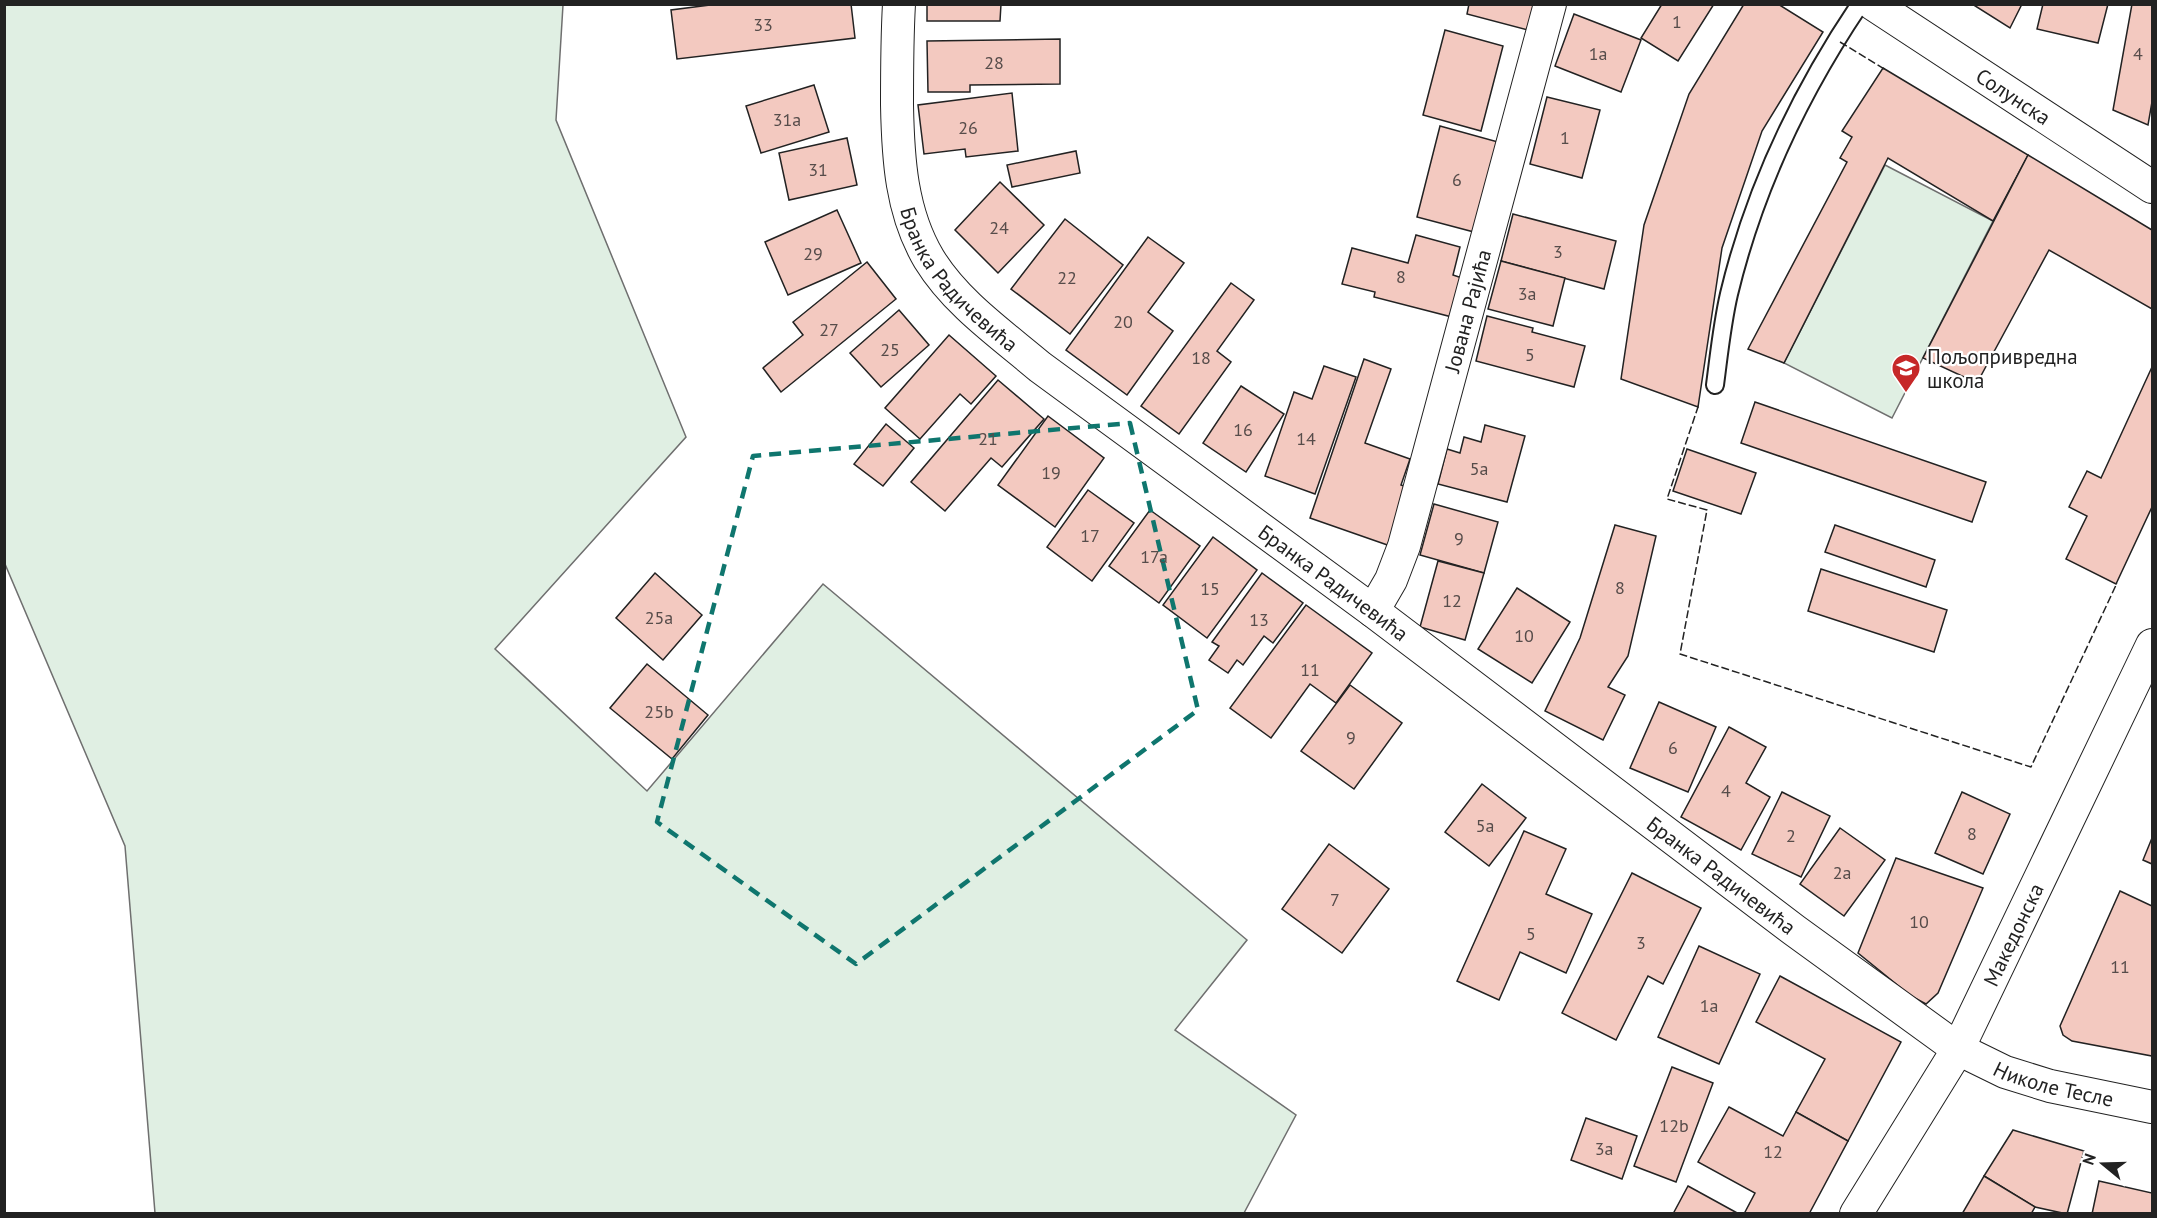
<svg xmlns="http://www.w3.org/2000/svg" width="2157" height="1218" font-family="'PT Sans',sans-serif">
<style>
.green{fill:#e0efe3;stroke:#6f6f6f;stroke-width:1.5}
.building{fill:#f3c9c0;stroke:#222;stroke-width:1.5}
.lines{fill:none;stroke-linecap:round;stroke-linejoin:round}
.lane-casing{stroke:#222;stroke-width:20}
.street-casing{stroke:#222;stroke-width:34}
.lane{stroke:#fff;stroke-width:16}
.street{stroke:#fff;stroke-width:32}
.fence{stroke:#222;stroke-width:1.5;stroke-dasharray:8 3;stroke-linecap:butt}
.marked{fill:none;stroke:#0f766e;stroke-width:4.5;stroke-dasharray:12 8;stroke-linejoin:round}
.labels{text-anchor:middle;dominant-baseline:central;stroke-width:4.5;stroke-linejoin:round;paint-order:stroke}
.number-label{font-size:18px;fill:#564c4a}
.street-label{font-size:21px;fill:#222;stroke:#fff}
.poi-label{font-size:21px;fill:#222;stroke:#fff;text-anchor:start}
</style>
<rect width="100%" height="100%" fill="#fff"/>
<g class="green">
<path d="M4,5H563L556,120L686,437L495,649L647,791L823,584L1247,940L1175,1030L1296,1115L1244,1213H155L125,846L5,564Z"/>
<path d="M1885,165L1993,221L1892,418L1784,363Z"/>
</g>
<g class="building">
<path d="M718,4H851L855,38L677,59L671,10Z"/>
<path d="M927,4H1001L1000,21H927Z"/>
<path d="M1469,4H1534L1528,30L1467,14Z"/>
<path d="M1662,4H1714L1678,61L1641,38Z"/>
<path d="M1744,4H1778L1823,32L1762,131L1722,248L1698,407L1621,379L1644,225L1689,94Z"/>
<path d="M1972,4H2022L2010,28Z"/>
<path d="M2043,4H2108L2098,43L2037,29Z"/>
<path d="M2132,4H2152V102L2148,125L2113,110Z"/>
<path d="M1574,14L1641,40L1621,92L1555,66Z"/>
<path d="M1445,30L1503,46L1481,131L1423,115Z"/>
<path d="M1060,39V84L970,85V92H928L927,41Z"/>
<path d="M1883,68L2028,155L1993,221L1888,158L1784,363L1748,349L1847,162L1840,158L1852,137L1842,131Z"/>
<path d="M814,85L829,132L761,153L746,106Z"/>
<path d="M1012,93L1018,151L966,157L965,149L924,154L918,105Z"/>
<path d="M1547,97L1600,110L1582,178L1530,164Z"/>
<path d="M1440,126L1498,142L1474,232L1417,217Z"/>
<path d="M847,138L857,185L789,200L779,153Z"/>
<path d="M1076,151L1080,173L1012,187L1007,165Z"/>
<path d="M2028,155L2152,230V309L2049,250L1977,383L1923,358Z"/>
<path d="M1000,182L1044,225L998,273L955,230Z"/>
<path d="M837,210L861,263L788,295L765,242Z"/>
<path d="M1513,214L1616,241L1604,289L1501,261Z"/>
<path d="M1065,219L1123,265L1070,334L1011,289Z"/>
<path d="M1416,235L1460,247L1453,275L1462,278L1452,317L1374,297L1375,292L1342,284L1352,248L1408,263Z"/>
<path d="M1148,237L1184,263L1148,312L1173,331L1127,395L1066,350Z"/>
<path d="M1501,261L1565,278L1553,326L1488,309Z"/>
<path d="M867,262L896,299L781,392L763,368L803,335L793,322Z"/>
<path d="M1231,283L1254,300L1217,351L1231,362L1179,434L1141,406Z"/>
<path d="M899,310L929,345L881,387L850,353Z"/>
<path d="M1487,316L1533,328L1532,332L1585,346L1574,387L1476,361Z"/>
<path d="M949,335L996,376L971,404L960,394L920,439L885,408Z"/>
<path d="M1364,359L1391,369L1365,443L1410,459L1401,485L1416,490L1396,548L1310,518Z"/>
<path d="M1324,366L1356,377L1315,494L1265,476L1294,392L1312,399Z"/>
<path d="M2152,367V507L2116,584L2066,559L2087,516L2069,507L2087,471L2101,478Z"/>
<path d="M998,380L1044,419L1002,467L991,458L945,511L911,482Z"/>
<path d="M1241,386L1284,414L1246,472L1203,443Z"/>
<path d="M1755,402L1986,482L1972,522L1741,443Z"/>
<path d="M1048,416L1104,458L1055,527L998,485Z"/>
<path d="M886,424L914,448L883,486L854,464Z"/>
<path d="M1485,425L1525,436L1507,502L1438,484L1447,449L1460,453L1464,437L1481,442Z"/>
<path d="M1687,449L1756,473L1741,514L1673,491Z"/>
<path d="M1088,490L1134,523L1092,581L1047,547Z"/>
<path d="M1434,504L1498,522L1484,573L1420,555Z"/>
<path d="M1150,510L1200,546L1159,603L1109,566Z"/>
<path d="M1615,525L1656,536L1628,656L1608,687L1625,695L1603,740L1545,711L1580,638Z"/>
<path d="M1835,525L1935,560L1926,587L1825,552Z"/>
<path d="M1213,537L1257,570L1207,638L1163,605Z"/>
<path d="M1438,561L1484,573L1465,640L1420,627Z"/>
<path d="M1821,569L1947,610L1934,652L1808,611Z"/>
<path d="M655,573L702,615L663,660L616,618Z"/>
<path d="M1262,573L1303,603L1273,643L1264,636L1243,665L1237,660L1228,673L1209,660L1219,646L1212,642Z"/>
<path d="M1517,588L1570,622L1532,683L1478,649Z"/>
<path d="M1306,605L1372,653L1336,703L1310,684L1271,738L1230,708Z"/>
<path d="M647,664L708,715L672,759L610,708Z"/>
<path d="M1350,685L1402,723L1354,789L1301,751Z"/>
<path d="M1659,702L1716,727L1688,792L1630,768Z"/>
<path d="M1729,727L1766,747L1746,783L1770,797L1741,850L1681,817Z"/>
<path d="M1482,784L1526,818L1489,866L1445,832Z"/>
<path d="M1782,792L1830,816L1801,877L1752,854Z"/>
<path d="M1962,792L2010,814L1983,874L1935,853Z"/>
<path d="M1840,828L1885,860L1844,916L1800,884Z"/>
<path d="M1524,831L1566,849L1546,894L1592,914L1566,973L1520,952L1499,1000L1457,981Z"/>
<path d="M2152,838V864L2143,860Z"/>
<path d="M1329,844L1389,889L1342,953L1282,909Z"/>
<path d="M1896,858L1983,888L1938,993L1926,1004L1911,996L1858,953Z"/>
<path d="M1632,873L1701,908L1663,984L1648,976L1616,1040L1562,1013Z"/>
<path d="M2120,891L2152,906V1056L2072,1041L2063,1035L2060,1026Z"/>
<path d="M1699,946L1760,974L1719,1064L1658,1037Z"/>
<path d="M1780,976L1901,1042L1848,1141L1796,1112L1825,1059L1756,1022Z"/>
<path d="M1672,1067L1713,1083L1676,1182L1634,1166Z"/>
<path d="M1729,1107L1783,1136L1796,1112L1848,1141L1809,1214H1744L1755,1193L1698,1162Z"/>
<path d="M1586,1118L1637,1136L1622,1179L1571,1160Z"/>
<path d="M2013,1130L2084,1151L2067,1214L2035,1207L1984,1176Z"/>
<path d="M1984,1176L2035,1207L2031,1214H1962Z"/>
<path d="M2099,1181L2152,1193V1214H2092Z"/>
<path d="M1688,1186L1739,1214H1673Z"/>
</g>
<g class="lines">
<g class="lane-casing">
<path id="lane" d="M1715,385C1719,355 1722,324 1729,294C1754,190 1800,93 1860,4"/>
</g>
<g class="street-casing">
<g id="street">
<path id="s1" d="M899,4C897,38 897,71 897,105C898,158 901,212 929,259C956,303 1001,334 1040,367L1373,611L1794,930L1958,1049L2005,1072L2050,1086L2152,1107"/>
<path id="s2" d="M1873,4L2152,187"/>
<path id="s3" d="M1373,611L1391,580L1404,546L1550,4"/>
<path id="s4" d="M1856,1214L1958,1049L2152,645"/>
</g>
</g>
<use href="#lane" class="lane"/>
<use href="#street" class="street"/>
<g class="fence">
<path d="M1840,42L1886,70"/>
<path d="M1697,406L1698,407L1667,499L1707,510L1680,654L2031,767L2117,583"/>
</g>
</g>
<path class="marked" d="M1130,423L1198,710L856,964L657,822L753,456Z"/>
<defs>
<g id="school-pin" transform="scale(1.5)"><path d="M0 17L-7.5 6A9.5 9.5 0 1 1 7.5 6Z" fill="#c62828" stroke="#fff"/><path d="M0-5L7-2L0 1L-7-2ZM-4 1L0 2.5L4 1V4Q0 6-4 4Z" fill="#fff"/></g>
</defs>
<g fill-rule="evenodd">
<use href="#school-pin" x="1906" y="368"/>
</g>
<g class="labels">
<g class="number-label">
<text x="1677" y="21">1</text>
<text x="763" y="24">33</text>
<text x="1598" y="53">1a</text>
<text x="2138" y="53">4</text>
<text x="994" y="62">28</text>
<text x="787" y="119">31a</text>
<text x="968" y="127">26</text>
<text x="1565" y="137">1</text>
<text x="818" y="169">31</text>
<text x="1457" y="179">6</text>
<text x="999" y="227">24</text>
<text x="1558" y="251">3</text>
<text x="813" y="253">29</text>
<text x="1401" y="276">8</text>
<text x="1067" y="277">22</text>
<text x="1527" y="293">3a</text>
<text x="1123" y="321">20</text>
<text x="829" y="329">27</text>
<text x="890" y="349">25</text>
<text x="1530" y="354">5</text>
<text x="1201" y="357">18</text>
<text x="1243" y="429">16</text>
<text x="988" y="438">21</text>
<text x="1306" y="438">14</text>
<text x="1479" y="468">5a</text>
<text x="1051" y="472">19</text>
<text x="1090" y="535">17</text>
<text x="1459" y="538">9</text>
<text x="1154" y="556">17a</text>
<text x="1620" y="587">8</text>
<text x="1210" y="588">15</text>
<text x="1452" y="600">12</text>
<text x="659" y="617">25a</text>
<text x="1259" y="619">13</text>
<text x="1524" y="635">10</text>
<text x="1310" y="669">11</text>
<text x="659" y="711">25b</text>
<text x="1351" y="737">9</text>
<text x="1673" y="747">6</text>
<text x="1726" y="790">4</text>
<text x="1485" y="825">5a</text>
<text x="1972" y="833">8</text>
<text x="1791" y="835">2</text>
<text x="1842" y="872">2a</text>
<text x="1335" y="899">7</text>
<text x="1919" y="921">10</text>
<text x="1531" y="933">5</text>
<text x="1641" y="942">3</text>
<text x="2120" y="966">11</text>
<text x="1709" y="1005">1a</text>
<text x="1674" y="1125">12b</text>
<text x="1604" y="1148">3a</text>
<text x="1773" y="1151">12</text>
</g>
<g class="street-label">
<text stroke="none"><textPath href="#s2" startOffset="168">Солунска</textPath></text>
<text stroke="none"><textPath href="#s1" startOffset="294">Бранка Радичевића</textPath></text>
<text stroke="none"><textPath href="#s3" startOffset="316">Јована Рајића</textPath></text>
<text stroke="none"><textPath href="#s1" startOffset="780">Бранка Радичевића</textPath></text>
<text stroke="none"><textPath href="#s1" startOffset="1266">Бранка Радичевића</textPath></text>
<text stroke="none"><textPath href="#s4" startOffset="321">Македонска</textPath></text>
<text stroke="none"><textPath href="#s1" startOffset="1662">Николе Тесле</textPath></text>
</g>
<g class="poi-label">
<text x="1927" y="356">Пољопривредна<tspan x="1927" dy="24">школа</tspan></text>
</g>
</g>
<rect width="2157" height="1218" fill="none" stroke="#222222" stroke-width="12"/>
<g transform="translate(2103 1164) rotate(289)" stroke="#ffffff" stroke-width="4.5" paint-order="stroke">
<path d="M0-4.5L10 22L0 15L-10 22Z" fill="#222222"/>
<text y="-9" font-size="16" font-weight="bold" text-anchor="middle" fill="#222222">N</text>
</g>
</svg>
